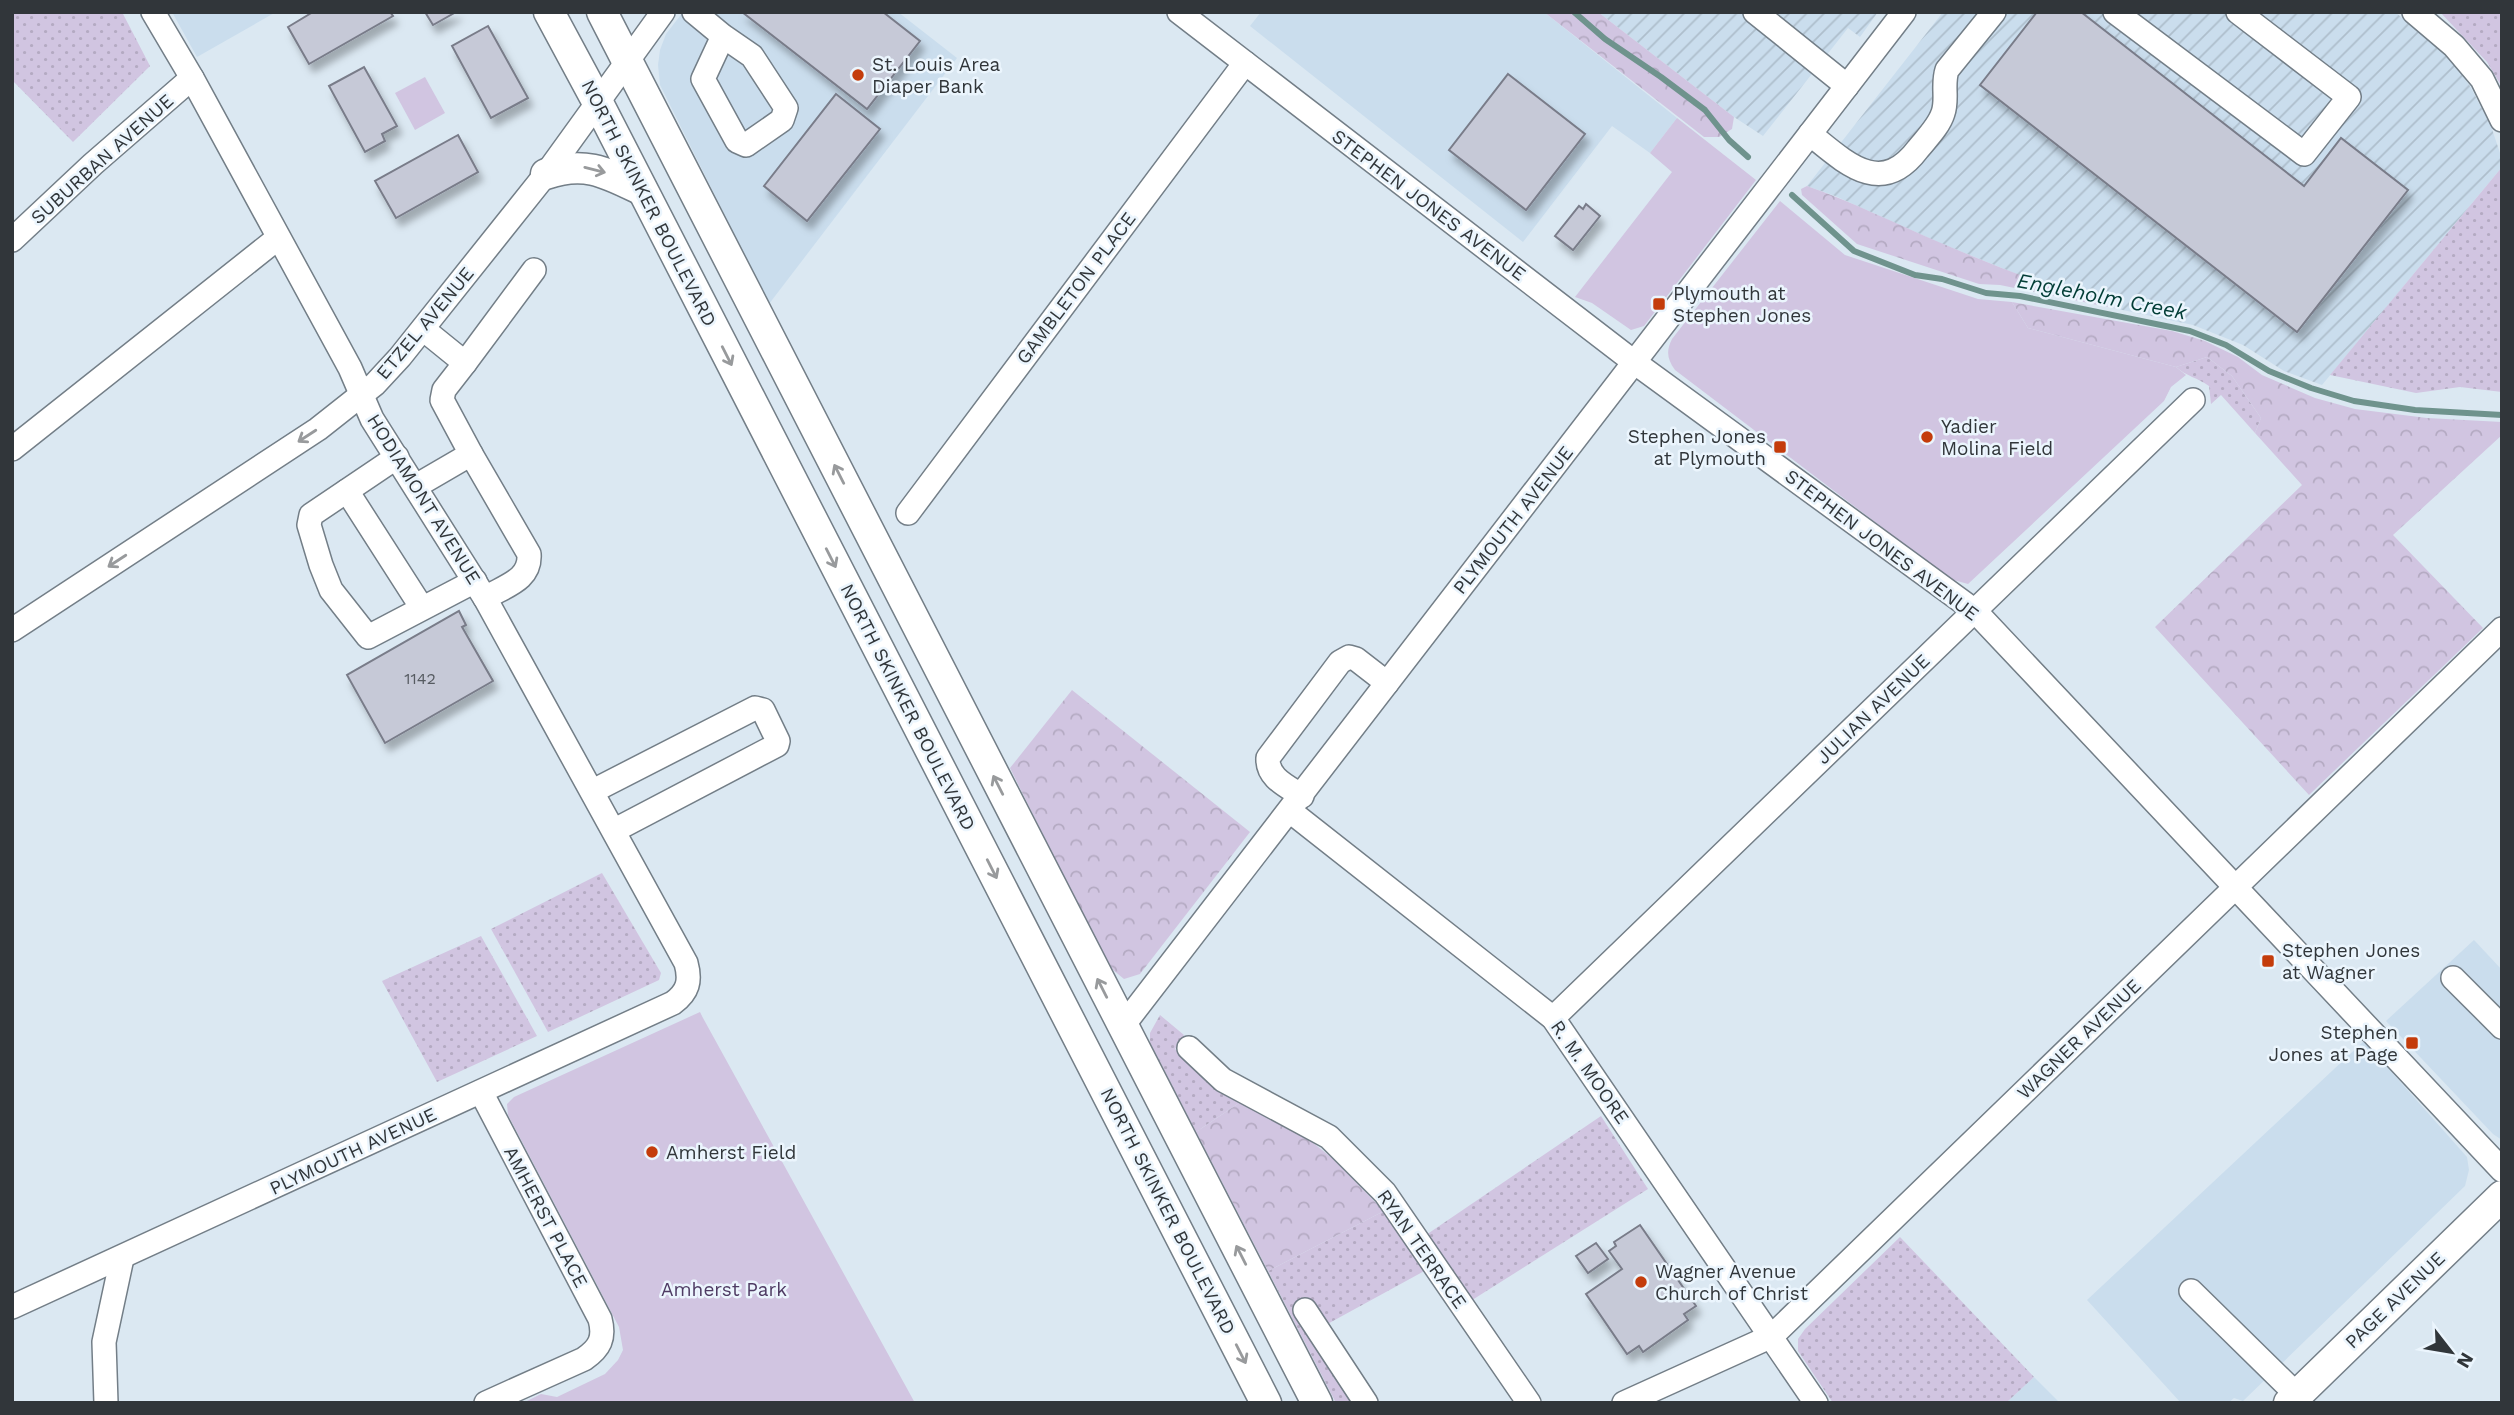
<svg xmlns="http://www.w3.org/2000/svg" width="2514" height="1415" font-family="'Work Sans',sans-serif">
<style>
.built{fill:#cadded}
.industrial{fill:url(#industrial-furrows)}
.grass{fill:url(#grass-dots)}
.forest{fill:url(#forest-crowns)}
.park{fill:#d1c5e1}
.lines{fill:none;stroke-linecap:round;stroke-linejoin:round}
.stream{stroke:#6f938d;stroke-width:6}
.building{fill:#c6c9d7;stroke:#797c89;stroke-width:2;filter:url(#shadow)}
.minor-casing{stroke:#737e87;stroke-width:26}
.major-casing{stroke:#737e87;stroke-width:33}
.minor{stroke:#fff;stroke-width:23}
.major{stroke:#fff;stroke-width:30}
.oneway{stroke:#989a9c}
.poi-dot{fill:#c43c0b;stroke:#ebf5fd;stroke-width:2.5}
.labels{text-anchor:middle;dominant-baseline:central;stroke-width:5;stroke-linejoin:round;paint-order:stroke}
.number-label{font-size:16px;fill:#565b61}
.poi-label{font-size:19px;fill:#31363a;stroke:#ebf5fd;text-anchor:start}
.street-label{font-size:19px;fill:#31363a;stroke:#ebf5fd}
.park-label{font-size:19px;fill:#4e3b63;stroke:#ebf5fd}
.water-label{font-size:21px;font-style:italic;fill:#023d36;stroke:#ebf5fd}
</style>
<defs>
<pattern id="industrial-furrows" width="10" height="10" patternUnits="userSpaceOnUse" patternTransform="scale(1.75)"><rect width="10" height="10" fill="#cadded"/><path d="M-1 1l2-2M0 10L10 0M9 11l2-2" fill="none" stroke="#aebecc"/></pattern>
<pattern id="grass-dots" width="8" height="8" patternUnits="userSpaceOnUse" patternTransform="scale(1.75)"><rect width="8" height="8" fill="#d1c5e1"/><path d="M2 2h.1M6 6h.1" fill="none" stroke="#b4aac2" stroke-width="1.8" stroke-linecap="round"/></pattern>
<pattern id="forest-crowns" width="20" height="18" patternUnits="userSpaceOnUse" patternTransform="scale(1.75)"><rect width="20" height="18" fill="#d1c5e1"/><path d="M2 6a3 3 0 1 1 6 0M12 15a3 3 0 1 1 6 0" fill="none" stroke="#b4aac2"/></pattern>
<filter id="shadow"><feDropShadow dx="4.5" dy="8" stdDeviation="3.5" flood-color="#0004"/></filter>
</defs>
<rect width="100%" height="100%" fill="#dbe8f2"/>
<g class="built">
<path d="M172,12H276L197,57Z"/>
<path d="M683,12H898L957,58L769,304L660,85L658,65L660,50L666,34Z"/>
<path d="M1261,12H1544L1677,118L1650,153L1612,126L1523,242L1250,26Z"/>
<path d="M2474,940L2502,970V1140L2493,1134L2386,1021Z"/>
<path d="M2364,1041L2467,1157L2469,1170L2465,1186L2243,1401L2234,1398L2228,1403H2181L2087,1300Z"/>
<path d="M2034,1377L2060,1403H2006Z"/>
</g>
<g class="industrial">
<path d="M1598,12H1878L1860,37L1848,28L1763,136L1734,117Z"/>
<path d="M1943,12H2395L2446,54L2470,86L2491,126L2502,159V167L2322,385L2284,371L2243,345L2193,325L2118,309L2051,288L1940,243L1835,196L1807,186Z"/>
</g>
<g class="grass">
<path d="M12,12H122L150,66L73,142L12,80Z"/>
<path d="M2440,12H2502V87L2487,62Z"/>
<path d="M2502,167V392L2460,387L2416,393L2330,375Z"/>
<path d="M2207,357L2232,376L2261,418L2255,433L2221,395L2211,404L2209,386C2198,378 2186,376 2176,367Z"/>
<path d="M602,873L661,973L659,980L548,1032L491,929Z"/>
<path d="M481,936L537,1036L437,1082L382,981Z"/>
<path d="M1160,1015L1184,1035L1175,1049L1219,1084L1245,1099L1196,1132L1150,1043V1033Z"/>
<path d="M1601,1116L1648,1189L1469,1302L1423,1237Z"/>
<path d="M1384,1211L1428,1269L1311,1333L1352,1403H1336L1268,1271Z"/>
<path d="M1900,1237L2034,1377L2006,1403H1833L1798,1351V1339L1805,1329Z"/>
</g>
<g class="forest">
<path d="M1544,12H1598L1734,117L1732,129L1719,137H1704Z"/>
<path d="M1807,186C1853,202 1896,224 1941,243C1999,268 2058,290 2118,309L2000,285L1979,284L1857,244L1802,195L1801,189Z"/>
<path d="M2012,302L2172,331L2205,341L2238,357L2262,375L2315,398L2355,409L2427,418L2502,422V435L2393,535L2483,628L2309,795L2155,627L2302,485L2255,433L2261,418L2232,376L2207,357L2176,367L2028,328Z"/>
<path d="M1072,690L1250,832L1140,974L1124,979L1113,970L1103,956L1010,768Z"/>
<path d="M1245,1099L1297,1130L1332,1158L1384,1211L1268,1271L1196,1132Z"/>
</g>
<g class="park">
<path d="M425,77L445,113L415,130L395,93Z"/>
<path d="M1677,118L1756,180L1644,326L1631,330L1592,303L1575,297L1672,172L1650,153Z"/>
<path d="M1780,201L1845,255L1978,299L2012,302L2028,328L2176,367L2186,375L2171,387L2164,401L1968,584L1950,579L1675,370C1667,359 1666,351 1672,339Z"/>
<path d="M700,1012L703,1018L915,1403H523L541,1394L557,1397L605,1374L618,1360L623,1350L619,1327L508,1115L507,1104L514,1097Z"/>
</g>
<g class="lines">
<g class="stream">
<path d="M1574,12L1605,39L1661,77L1705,110L1729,140L1748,157"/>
<path d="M1792,195L1854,251L1915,275L1942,279L1986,293L2020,296L2190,331L2226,345L2269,371L2311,388L2354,401L2415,410L2502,415"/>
</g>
</g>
<g class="building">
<path d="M313,12H390L393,16L309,64L288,27Z"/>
<path d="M425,12H456L433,25Z"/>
<path d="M742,12H883L920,41L867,109Z"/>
<path d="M2037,12H2081L2304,186L2341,138L2408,190L2297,332L1980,85Z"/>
<path d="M488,26L528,98L491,118L452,46Z"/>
<path d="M364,67L397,126L382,134L385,141L365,152L329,86Z"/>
<path d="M1508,74L1585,134L1526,210L1449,150Z"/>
<path d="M836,94L880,129L807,221L764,186Z"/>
<path d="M458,135L478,172L396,218L375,181Z"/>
<path d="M1586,204L1600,216L1573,250L1555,236L1579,206L1583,209Z"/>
<path d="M459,611L466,625L462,627L493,681L385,743L347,675Z"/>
<path d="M1640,1225L1696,1306L1684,1314L1688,1320L1643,1352L1639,1346L1627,1354L1586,1294L1622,1269L1609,1251L1616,1246L1614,1242Z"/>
<path d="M1596,1243L1608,1259L1588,1273L1576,1256Z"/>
</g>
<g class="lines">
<g class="minor-casing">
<g id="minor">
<path d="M694,12L723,36L752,56L786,108L782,120L746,145L737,141L703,79L723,36"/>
<path d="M1179,12L1634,362L1975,611L2502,1170"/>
<path d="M1755,12L1847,86"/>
<path d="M2115,12L2304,154L2349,97L2238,12"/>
<path d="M2414,12L2454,46L2482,79L2502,120"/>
<path d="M1810,134C1846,163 1881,198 1918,149C1927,138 1939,126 1943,113C1948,99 1942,85 1947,70L1994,12"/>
<path d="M12,240L93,164L192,78"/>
<path d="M465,363L534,270"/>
<path d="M12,449L278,238"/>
<path d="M471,454L529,554C531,580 505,586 485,598"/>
<path d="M397,457L311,515L309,525L321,565L331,590L368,637L475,581"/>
<path d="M416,486L471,454L442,400L444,390L465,363L423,329"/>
<path d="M347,491L422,608"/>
<path d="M908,513L1245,63"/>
<path d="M12,630L318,429L375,384L400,357L546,174L663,12"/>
<path d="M593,791L755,708L763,710L778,741L777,745L615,830"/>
<path d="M1302,796C1287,786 1267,778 1268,758L1340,662L1349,657L1356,659L1387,683"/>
<path d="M1290,811L1553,1018L1816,1403"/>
<path d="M2453,978L2502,1027"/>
<path d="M1553,1018L2193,400"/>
<path d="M1122,1027L1904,12"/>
<path d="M1189,1048L1223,1080L1329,1137L1385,1193L1529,1403"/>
<path d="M481,1092L600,1319C605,1338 600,1348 584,1359L486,1403"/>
<path d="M2191,1291L2297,1395"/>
<path d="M12,1307L673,1003C688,992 691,981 686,963L485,598L372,419L350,368L192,78L153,12"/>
<path d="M1305,1310L1366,1403"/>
<path d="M106,1403L104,1342L122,1258"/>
<path d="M1624,1403L1772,1336L2502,629"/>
</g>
</g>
<g class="major-casing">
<g id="major">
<path d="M549,12L598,103L1266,1403"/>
<path d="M602,12L1317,1403"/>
<path d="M546,174C585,160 607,173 642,190"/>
<path d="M2289,1403L2502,1196"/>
</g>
</g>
<use href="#minor" class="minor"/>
<use href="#major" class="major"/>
</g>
<defs><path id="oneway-shaft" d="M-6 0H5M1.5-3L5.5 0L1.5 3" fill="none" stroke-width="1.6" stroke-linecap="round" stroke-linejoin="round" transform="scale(1.75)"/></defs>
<g class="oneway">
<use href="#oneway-shaft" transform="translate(595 170) rotate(14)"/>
<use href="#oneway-shaft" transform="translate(727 356) rotate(63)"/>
<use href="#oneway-shaft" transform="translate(307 436) rotate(147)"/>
<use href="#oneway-shaft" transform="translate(839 474) rotate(-117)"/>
<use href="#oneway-shaft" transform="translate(831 558) rotate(63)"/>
<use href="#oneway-shaft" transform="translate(117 561) rotate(147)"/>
<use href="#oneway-shaft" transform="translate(998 785) rotate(-117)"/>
<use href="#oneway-shaft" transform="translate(992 869) rotate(63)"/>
<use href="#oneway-shaft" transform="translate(1102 988) rotate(-117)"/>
<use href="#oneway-shaft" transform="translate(1241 1255) rotate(-117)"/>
<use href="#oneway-shaft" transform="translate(1241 1354) rotate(63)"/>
</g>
<g class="poi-dot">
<circle cx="858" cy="75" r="7"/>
<rect x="1652" y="297" width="14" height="14" rx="3.5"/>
<circle cx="1927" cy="437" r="7"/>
<rect x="1773" y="440" width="14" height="14" rx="3.5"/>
<rect x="2261" y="954" width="14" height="14" rx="3.5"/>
<rect x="2405" y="1036" width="14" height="14" rx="3.5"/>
<circle cx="652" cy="1152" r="7"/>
<circle cx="1641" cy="1282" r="7"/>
</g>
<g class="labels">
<g class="number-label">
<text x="420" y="678">1142</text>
</g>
<g class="poi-label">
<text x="872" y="64">St. Louis Area<tspan x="872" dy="22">Diaper Bank</tspan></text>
<text x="1673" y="293">Plymouth at<tspan x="1673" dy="22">Stephen Jones</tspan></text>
<text x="1941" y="426">Yadier<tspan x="1941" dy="22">Molina Field</tspan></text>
<text x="1766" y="436" text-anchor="end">Stephen Jones<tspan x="1766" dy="22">at Plymouth</tspan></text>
<text x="2282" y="950">Stephen Jones<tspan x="2282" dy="22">at Wagner</tspan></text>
<text x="2398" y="1032" text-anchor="end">Stephen<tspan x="2398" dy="22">Jones at Page</tspan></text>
<text x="666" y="1152">Amherst Field</text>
<text x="1655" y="1271">Wagner Avenue<tspan x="1655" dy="22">Church of Christ</tspan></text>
</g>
<g class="street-label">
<text transform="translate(102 159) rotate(-42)">SUBURBAN AVENUE</text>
<text transform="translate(649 203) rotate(63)">NORTH SKINKER BOULEVARD</text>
<text transform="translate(1429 205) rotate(37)">STEPHEN JONES AVENUE</text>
<text transform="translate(1076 288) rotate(-53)">GAMBLETON PLACE</text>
<text transform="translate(425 323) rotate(-50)">ETZEL AVENUE</text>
<text transform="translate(424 499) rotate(58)">HODIAMONT AVENUE</text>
<text transform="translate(1513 520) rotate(-52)">PLYMOUTH AVENUE</text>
<text transform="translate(1882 545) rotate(37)">STEPHEN JONES AVENUE</text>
<text transform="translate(908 707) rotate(63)">NORTH SKINKER BOULEVARD</text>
<text transform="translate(1873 709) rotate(-44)">JULIAN AVENUE</text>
<text transform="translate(2079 1039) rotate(-44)">WAGNER AVENUE</text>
<text transform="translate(1590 1072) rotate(55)">R. M. MOORE</text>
<text transform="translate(353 1151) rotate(-25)">PLYMOUTH AVENUE</text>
<text transform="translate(1168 1211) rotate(63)">NORTH SKINKER BOULEVARD</text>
<text transform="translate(546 1217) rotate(62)">AMHERST PLACE</text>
<text transform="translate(1422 1249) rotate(55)">RYAN TERRACE</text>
<text transform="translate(2395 1300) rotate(-44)">PAGE AVENUE</text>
</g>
<g class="park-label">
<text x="724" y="1289">Amherst Park</text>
</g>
<g class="water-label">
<text transform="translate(2102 296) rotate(11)">Engleholm Creek</text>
</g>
</g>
<rect width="2514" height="1415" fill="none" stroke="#31363a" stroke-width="28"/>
<g transform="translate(2451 1352) rotate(121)" stroke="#ebf5fd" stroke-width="5" paint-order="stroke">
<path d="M0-5L12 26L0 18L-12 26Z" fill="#31363a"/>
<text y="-10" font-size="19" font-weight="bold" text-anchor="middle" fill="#31363a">N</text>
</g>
</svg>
